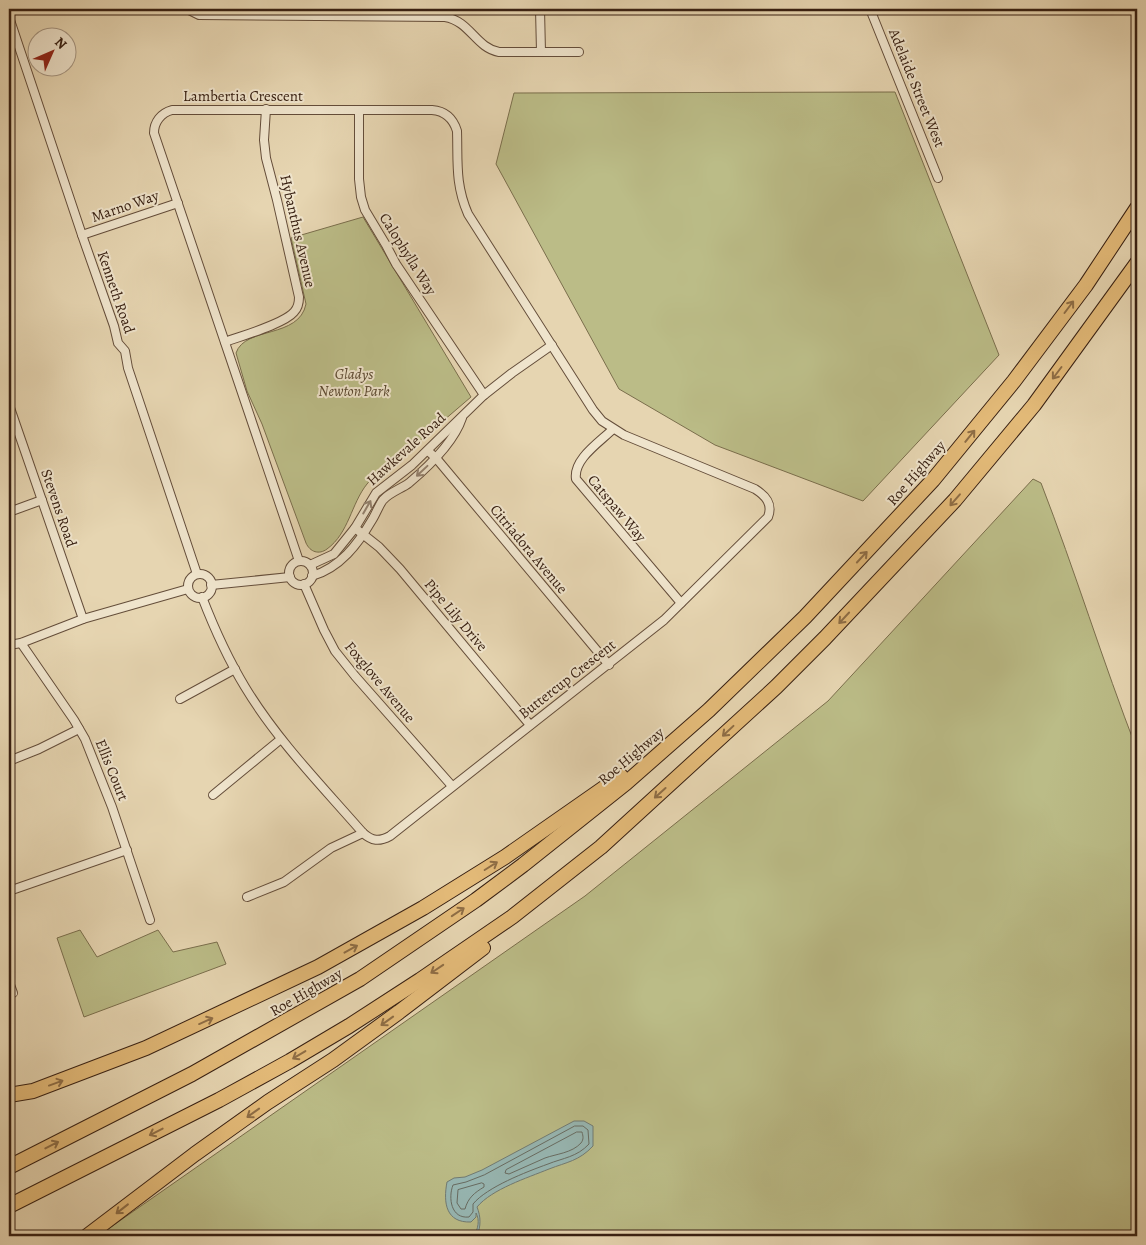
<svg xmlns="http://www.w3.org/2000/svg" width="1146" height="1245" font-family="Alegreya,serif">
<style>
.green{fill:#bbbc87;stroke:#7a6e4c}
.water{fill:#97b7b3;stroke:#717b73}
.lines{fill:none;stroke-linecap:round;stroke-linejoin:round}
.shore{stroke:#686c62;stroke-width:1}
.minor-casing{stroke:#644d3a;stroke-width:10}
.motorway-casing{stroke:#382012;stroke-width:16}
.minor{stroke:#efe4cc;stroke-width:8}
.motorway{stroke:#e3ba78;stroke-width:14}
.oneway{stroke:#8e6d45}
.oneway2{stroke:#94826f}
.labels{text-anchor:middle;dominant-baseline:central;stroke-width:4;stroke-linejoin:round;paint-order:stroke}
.street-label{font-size:15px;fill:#382012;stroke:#efe4cc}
.park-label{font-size:15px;font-style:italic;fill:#59472f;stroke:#efe4cc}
</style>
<rect width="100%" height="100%" fill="#e6d5b1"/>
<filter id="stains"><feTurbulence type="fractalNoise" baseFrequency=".004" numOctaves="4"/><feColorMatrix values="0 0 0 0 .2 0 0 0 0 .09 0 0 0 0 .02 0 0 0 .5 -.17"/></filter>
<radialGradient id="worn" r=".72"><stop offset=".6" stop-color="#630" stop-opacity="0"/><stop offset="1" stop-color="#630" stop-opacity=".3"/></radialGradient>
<g class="green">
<path d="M895,92L999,355L863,501L715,445L619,389L496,164L514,93Z"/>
<path d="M363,217L471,397C446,419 420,440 395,462C386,469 374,475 367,484C351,504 349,533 327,549C319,555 310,552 306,543L262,424L247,391L236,353C245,326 299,339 306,304L291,238Z"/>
<path d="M1033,479L1041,483C1075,571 1103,662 1137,750V1236H98L585,896L828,701Z"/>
<path d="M80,930L97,957L158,930L173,952L217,942L226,964L84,1017L57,938Z"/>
</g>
<path class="water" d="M574,1121H584L593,1126V1146C579,1161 567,1162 549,1169C527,1178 492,1189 477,1207C481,1217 481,1226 477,1236H474C478,1229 480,1220 476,1213V1217L471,1222C446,1223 443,1203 447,1182L454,1178L465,1177L482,1170Z"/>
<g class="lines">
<g class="shore">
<path d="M575,1126H583L588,1130L589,1144C577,1157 563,1158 548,1164C526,1172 487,1187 473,1204V1212L469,1217C451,1219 448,1198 453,1185L466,1182L484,1175Z"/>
<path d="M577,1132H582C583,1136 584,1139 581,1143C572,1153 556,1154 545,1158C533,1163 521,1169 509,1174L505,1173L506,1170Z"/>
<path d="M482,1183L484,1184V1187C474,1193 468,1198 465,1209H461L457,1203L458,1190Z"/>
</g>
<g class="minor-casing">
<g id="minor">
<path d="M187,9L199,15L445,17C470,21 476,48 499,52H579"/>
<path d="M540,9L541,52"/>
<path d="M870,9L938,178"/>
<path d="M9,17L82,235L114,326L118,343L125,351L128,368L197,574"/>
<path d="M359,110V179L361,197L365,210L386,245L396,264L484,395"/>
<path d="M82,235L178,203"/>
<path d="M225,342C241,336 284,324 294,312C298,308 299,303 299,297L277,200L266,158L264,140L266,109"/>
<path d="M9,405L83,619"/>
<path d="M613,429C600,442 573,459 576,479L681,603"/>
<path d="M428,451L436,458L609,665"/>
<path d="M9,512L42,500"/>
<path d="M355,528L379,547L400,569L530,725"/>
<circle cx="301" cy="573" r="12"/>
<path d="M310,565L334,554L355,528L376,493L412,465L484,395L512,373L552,345"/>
<circle cx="200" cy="586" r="12"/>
<path d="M312,576C340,568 358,544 372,520C376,514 379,505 383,500C390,492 401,489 409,483C428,467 454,442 462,418"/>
<path d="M304,584L324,630L335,651L355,676L452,786"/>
<path d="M211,585L290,577"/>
<path d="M202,597C214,628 228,659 245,687C277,740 322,786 363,833C372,841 379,842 390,836L664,620L768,517C773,504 766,496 755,489L624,435L602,421L593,410L468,214C455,184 458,162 457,131C453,118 445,111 432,110H172C161,113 154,122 154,133L299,561"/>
<path d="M21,643L74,720L85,739L112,807L150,920"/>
<path d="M9,645L21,643L83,619L188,589"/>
<path d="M180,699L235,669"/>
<path d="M9,761L39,749L79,729"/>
<path d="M213,795L281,739"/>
<path d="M9,891L127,850"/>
<path d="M247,897L284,882L331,848L363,833"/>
<path d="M9,982L13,993"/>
</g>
</g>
<g class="motorway-casing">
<g id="motorway">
<path d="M9,1095L33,1091L146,1048L318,967L423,908L505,857L621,776"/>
<path d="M9,1167L192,1074L360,979L476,900L523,865L626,783L709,710L805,617L933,480L1014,381L1086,285L1137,208"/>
<path d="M9,1206L219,1100L290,1061L349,1026L420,980L512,917L601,847L776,687L825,638L955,500L1034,405L1137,263"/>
<path d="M87,1236L195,1154L268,1102L333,1060L399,1012L483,948"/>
</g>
</g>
<use href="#minor" class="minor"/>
<use href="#motorway" class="motorway"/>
</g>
<defs><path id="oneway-shaft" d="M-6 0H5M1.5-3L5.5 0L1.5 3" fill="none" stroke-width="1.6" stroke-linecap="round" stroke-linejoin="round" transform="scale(1.25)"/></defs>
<g class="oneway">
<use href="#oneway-shaft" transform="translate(1069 307) rotate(-53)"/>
<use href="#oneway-shaft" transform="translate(1057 373) rotate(127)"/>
<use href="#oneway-shaft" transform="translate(970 436) rotate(-51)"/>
<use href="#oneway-shaft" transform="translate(955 500) rotate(131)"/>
<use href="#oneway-shaft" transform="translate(862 557) rotate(-47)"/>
<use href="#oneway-shaft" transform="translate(844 618) rotate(133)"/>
<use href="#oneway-shaft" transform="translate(728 731) rotate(137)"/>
<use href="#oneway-shaft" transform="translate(660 793) rotate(138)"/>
<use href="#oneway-shaft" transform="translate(491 866) rotate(-32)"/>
<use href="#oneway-shaft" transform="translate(458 912) rotate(-34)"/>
<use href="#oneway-shaft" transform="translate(351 949) rotate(-29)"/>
<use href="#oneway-shaft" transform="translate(437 969) rotate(146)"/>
<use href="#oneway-shaft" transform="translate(206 1021) rotate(-24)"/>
<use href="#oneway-shaft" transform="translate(387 1021) rotate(144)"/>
<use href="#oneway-shaft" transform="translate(299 1055) rotate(149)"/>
<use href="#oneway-shaft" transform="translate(56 1083) rotate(-20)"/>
<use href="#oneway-shaft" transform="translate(253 1113) rotate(144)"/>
<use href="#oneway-shaft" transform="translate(156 1132) rotate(153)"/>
<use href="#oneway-shaft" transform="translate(52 1145) rotate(-27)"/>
<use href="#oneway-shaft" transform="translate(122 1209) rotate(142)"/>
</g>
<g class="oneway2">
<use href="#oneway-shaft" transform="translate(422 471) rotate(137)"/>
<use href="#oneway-shaft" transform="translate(367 507) rotate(-60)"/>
</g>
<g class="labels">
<g class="street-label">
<text transform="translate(917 88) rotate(68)">Adelaide Street West</text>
<text x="243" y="96">Lambertia Crescent</text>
<text transform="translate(125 206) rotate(-19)">Marno Way</text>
<text transform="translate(298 231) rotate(77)">Hybanthus Avenue</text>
<text transform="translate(408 254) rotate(58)">Calophylla Way</text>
<text transform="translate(116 292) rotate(71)">Kenneth Road</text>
<text transform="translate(406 449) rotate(-42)">Hawkevale Road</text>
<text transform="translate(916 473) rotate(-49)">Roe Highway</text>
<text transform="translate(59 508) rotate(71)">Stevens Road</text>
<text transform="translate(617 508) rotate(50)">Catspaw Way</text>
<text transform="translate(529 549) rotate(50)">Citriadora Avenue</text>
<text transform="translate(456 615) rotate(50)">Pipe Lily Drive</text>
<text transform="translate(567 679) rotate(-38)">Buttercup Crescent</text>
<text transform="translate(380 682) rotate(50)">Foxglove Avenue</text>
<text transform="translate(631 756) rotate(-40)">Roe Highway</text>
<text transform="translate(112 770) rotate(68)">Ellis Court</text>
<text transform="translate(306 992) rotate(-30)">Roe Highway</text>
</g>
<g class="park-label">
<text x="354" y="374">Gladys<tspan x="354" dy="17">Newton Park</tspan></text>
</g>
</g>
<rect width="1146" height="1245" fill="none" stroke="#e6d5b1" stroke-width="30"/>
<rect x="10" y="10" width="1126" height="1225" fill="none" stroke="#382012" stroke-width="2.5"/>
<rect x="15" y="15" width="1116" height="1215" fill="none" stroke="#382012"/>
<g transform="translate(52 52) rotate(45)"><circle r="24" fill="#efe4cc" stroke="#a69682"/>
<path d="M0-4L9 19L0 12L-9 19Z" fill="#8f2418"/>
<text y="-8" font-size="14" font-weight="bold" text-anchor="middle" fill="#382012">N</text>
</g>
<rect width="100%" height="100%" filter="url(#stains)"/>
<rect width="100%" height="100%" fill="url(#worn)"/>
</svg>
